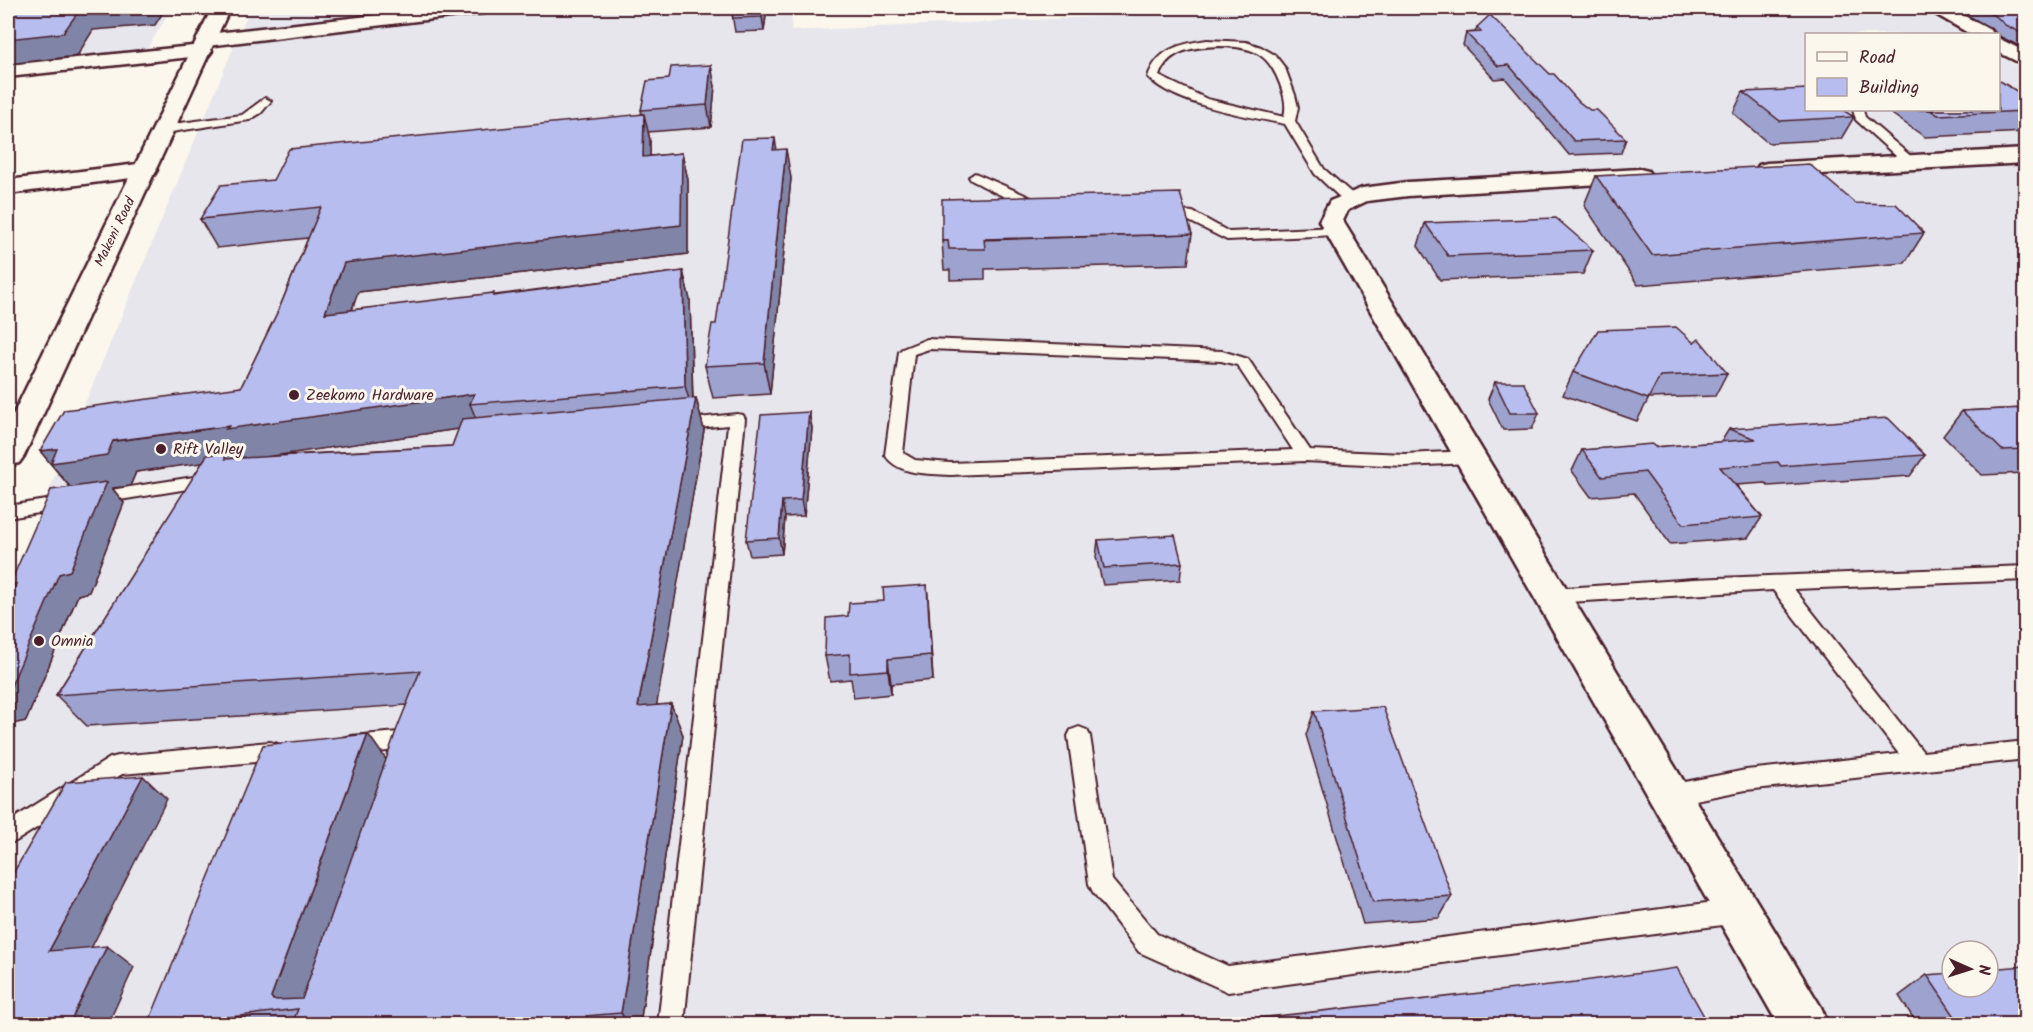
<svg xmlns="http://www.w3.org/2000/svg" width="2033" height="1032" font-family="Kalam,sans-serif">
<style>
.built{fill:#e7e6ed;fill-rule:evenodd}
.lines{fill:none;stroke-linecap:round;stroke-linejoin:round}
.service-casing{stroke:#4a1f2b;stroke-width:4}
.minor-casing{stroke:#4a1f2b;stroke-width:5}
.secondary-casing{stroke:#4a1f2b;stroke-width:5}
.service{fill:#fbf7ec;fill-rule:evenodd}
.minor{fill:#fbf7ec;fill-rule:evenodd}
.secondary{fill:#fbf7ec;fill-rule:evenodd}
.wall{fill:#9da3ce;stroke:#4a1f2b;stroke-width:1.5;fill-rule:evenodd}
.shaded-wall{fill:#8085a7;stroke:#4a1f2b;stroke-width:1.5}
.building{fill:#b7beef;stroke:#4a1f2b;stroke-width:1.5}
.poi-dot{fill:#4a1f2b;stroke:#fbf7ec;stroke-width:2}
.labels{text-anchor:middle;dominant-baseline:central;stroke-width:6;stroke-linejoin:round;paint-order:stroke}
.far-street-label{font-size:14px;fill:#4a1f2b;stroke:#fbf7ec}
.poi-label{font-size:16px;fill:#4a1f2b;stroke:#fbf7ec;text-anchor:start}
</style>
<rect width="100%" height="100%" fill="#fbf7ec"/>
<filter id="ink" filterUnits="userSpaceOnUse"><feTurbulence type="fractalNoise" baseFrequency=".0167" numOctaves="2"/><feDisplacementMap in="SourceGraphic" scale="12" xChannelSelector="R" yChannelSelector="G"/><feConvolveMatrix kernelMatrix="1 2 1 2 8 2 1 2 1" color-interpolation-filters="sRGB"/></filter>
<g filter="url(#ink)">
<g class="built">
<path d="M8,8H172L142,57L8,70Z"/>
<path d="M250,8H792L791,31L1291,8H1919L1964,34H1806V110H1998L1999,55L2025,71V1024H8V588ZM1952,951H1988V987H1952Z"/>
</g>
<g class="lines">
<g class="service-casing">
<g id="service">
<path d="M1207,40L1246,42L1261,47L1275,55L1285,68L1295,95L1298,107L1295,121L1324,169L1356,197L1357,200L1356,203H1346L1315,174L1285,124C1246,116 1175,105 1148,77C1157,49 1180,44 1207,40ZM1220,46C1252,47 1268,52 1280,84C1284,95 1287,104 1284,117L1207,99L1159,76C1168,49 1195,47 1220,46Z"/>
<path d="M265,98L271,101L261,113L249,120L165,133L159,129L165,125L242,115Z"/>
<path d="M1853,110H1863L1865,117L1914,159L1916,162L1914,165H1906L1856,120Z"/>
<path d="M975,173L1034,199L1046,201L1048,204C1034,216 986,187 971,180L969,177Z"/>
<path d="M1162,209L1193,212L1229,232L1337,227L1344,231L1337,235L1227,240L1185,219L1157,216L1155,213Z"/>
<path d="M927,339L1222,351L1248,359L1310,450L1405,454L1470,451L1476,453L1479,457L1476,461L1470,463L1405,466L1305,461L950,475C928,473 899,476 885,455L899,352L902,349ZM929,349L1221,361L1237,365L1293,450L950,463L915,460L903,453L914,354Z"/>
<path d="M737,414L743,415L745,419L684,1024H658L728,425L679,430L673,429L671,425L673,421L679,420Z"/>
<path d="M213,474L219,476L222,480L219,484L8,518V506Z"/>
<path d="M2026,566V580L1794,589L1923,752L2026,741V759L1746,790L1669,805L1661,802L1658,795L1661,788L1669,785L1746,770L1899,754L1773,590L1551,603L1544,601L1541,596L1544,591L1551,589L1694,579Z"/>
<path d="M1079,727L1087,730L1090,736L1112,880L1157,934L1228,966L1737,899L1746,903L1749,911L1746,919L1737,923L1228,992L1139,952L1093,892L1089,884L1068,736L1071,730Z"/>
<path d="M411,731L419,734L422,740L417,752L409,754L401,750L350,754L342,752L339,745L342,738L350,736Z"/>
<path d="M270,742L278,744L281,751L274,769L266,771L258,769L255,762L122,774L16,841L8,844V822L110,758L118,756Z"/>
</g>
</g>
<g class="minor-casing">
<g id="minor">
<path d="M441,8H493L490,12L484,13L207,46L200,44L197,40L200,36L207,34Z"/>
<path d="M1929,8H1950L1990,30L1992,34H1970L1932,12Z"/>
<path d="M1998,38L2026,52V66L1998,52Z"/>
<path d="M202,45L209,47L212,51L209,55L8,77V65Z"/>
<path d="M2026,149V163L1767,177L1759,175L1756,170L1759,165L1767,163Z"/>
<path d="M146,163L154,165L157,170L154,175L8,194V180Z"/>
<path d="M1640,169L1648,171L1652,176L1648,181L1408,196L1367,201L1348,210L1343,221L1821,1007L1828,1024H1778L1319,221L1330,201L1362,188L1408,182Z"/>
</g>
</g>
<g class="secondary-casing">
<path id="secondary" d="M212,8H230L24,456L19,463L8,466V425Z"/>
</g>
<use href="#service" class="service"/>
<use href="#minor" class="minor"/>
<use href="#secondary" class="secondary"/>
</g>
<g class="wall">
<path d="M731,8H767L764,31L735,32Z"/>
<path d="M1954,8H2025V49L1999,36L1998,34H1997L1991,28Z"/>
<path d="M1477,27L1550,74L1579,102L1626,139L1621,153L1569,155L1505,78L1494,79L1463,45L1466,33L1475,32Z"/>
<path d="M715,86L711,127L648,132L650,140V156L682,153L688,180V254L358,292L352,310L495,295L683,271L690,300L693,398H696L704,430L656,705L671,704L683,735L640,1024H148L368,734L386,760L407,705L87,726L56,695L203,462L136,472L130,486L112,488L124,503L89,592L78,595L26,721L70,487L40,451L241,387L279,309L308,238L217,248L200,219L273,180L642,114L641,110ZM459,429L452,446L269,456Z"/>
<path d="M1743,92L1854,117L1841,139L1768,143L1733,113Z"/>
<path d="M2025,96V132L1925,137L1886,110H1998Z"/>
<path d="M776,150L791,178L770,394L713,398L705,366L716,324Z"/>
<path d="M1596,176L1855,203L1924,233L1905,263L1638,285L1584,205Z"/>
<path d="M1425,223L1593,250L1583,274L1440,280L1418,246Z"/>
<path d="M1192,234L1188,264L985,269V279L950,280V270H944L942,241Z"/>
<path d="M1573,372L1727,373L1715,396L1649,398L1637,421L1563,395Z"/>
<path d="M1495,382L1539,413L1532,429L1503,430L1488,399Z"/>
<path d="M2025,408V473L1982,475L1943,436L1962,411Z"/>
<path d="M809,412L812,428L804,516L785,517L782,554L750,556L746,540Z"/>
<path d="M1729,429L1925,455L1910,476L1768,486L1765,483L1736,485L1762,517L1748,538L1670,544L1634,493L1591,497L1572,471L1582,450L1655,447L1721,442Z"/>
<path d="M1098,540L1182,563L1180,580L1103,585L1096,557Z"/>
<path d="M927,585L933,680L891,684V694L854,698L851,679L830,681L825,656L848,616L884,601Z"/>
<path d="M1314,711L1452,896L1439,918L1363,924L1306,735Z"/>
<path d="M1927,975L2025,1024H1917L1899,996Z"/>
<path d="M1705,1018L1698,1024H1207Z"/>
</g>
<g class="shaded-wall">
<path d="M81,8H166L155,25L93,30L77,56L8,64V39Z"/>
<path d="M763,8H767L764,31L762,17Z"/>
<path d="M711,65L715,86L711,127L707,105Z"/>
<path d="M644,114L650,140V184L643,157Z"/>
<path d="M775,138L779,166L773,150Z"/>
<path d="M786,149L791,178L770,394L764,363Z"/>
<path d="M682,153L688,180V254L358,292L340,343L325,313L344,263Z"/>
<path d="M683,271L690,300L693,411L696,398L704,430L651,738L638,707L693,413L685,386Z"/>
<path d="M474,394L470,404L479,426L246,460L244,457L136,472L130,486L112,488L124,503L89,592L78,595L26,721L8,725V693L76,494L40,451Z"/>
<path d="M809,412L812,428L804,516L801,500Z"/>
<path d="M782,501L785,517L782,554L779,538Z"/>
<path d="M16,584L29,607L9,586Z"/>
<path d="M927,585L929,610L933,680L931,655Z"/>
<path d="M888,659L891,684V694L888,670Z"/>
<path d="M671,704L683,735L640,1024H628L621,1013Z"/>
<path d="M368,734L390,765L304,1014L298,1009L273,1000L271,997Z"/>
<path d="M143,776L167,799L79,972L49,951Z"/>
<path d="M107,946L134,967L108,1024H69Z"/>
<path d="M586,1016L592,1024H585Z"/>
</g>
<g class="building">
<path d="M8,8H87H81L63,33L8,39Z"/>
<path d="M731,8H763L762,17L733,18Z"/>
<path d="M1979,8H2025V35L2005,25L1997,17Z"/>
<path d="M1490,15L1550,74H1554L1579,102L1590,110H1597L1626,139L1574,141L1509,65L1498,66L1466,33L1481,32L1477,27Z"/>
<path d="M711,65L707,105L641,110L647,81L669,79L671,67Z"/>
<path d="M1998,81H2000L2025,96V111L1938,115L1930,110H1998Z"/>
<path d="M1806,89V110H1843L1854,117L1780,121L1743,92Z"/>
<path d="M644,114L643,157L682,153L681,225L344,263L325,313L494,293L493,296L683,271L685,386L470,404L474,394L226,429L229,426L113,441L107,455L51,463L57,449L40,451L64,410L241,387L279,309L321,207L200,219L221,185L273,180L289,149Z"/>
<path d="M775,138L773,150L786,149L764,363L705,366L712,324H716L742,139Z"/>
<path d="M1809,164L1855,203L1896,204L1924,233L1652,255L1596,176Z"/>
<path d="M1180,193L1192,234L984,239L985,249H949L948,240L942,241V199Z"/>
<path d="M1556,218L1593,250L1448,256L1425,223Z"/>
<path d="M1676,327L1694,343L1699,339L1727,373L1660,376L1648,399L1573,372L1598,330Z"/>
<path d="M1495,382H1523L1539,413H1510Z"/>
<path d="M696,398L638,707L671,704L621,1013L586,1016L585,1024H292L298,1009L172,1024H148L263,745L368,734L271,997L273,1000L302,999L396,731L420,671L56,695L207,455L225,453V459L452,446L462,419Z"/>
<path d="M2025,408V449L2002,450L1962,411Z"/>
<path d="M809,412L801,500L782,501L779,538L746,540L761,415Z"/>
<path d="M1888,418L1925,455L1781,466L1778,462L1720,467L1762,517L1683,524L1645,472L1602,477L1582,450L1652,444L1655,447L1756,439L1729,429Z"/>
<path d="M107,482L70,571L59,574L8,693V603L16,584L9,586L51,490Z"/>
<path d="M1175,535L1182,563L1104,568L1098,540Z"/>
<path d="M927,585L931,655L888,659V670L850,673V654L825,656L826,618L848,616L849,603L884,601L883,588Z"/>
<path d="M1383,707L1452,896L1373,902L1314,711Z"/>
<path d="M143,776L49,951L107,946L69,1024H8V882L66,782Z"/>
<path d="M2025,966V1024H1960L1927,975L1952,973V987H1988V969Z"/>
<path d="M1677,968L1705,1018L1659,1024H1207L1576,982Z"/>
</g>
</g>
<g class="poi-dot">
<circle cx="294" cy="395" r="6"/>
<circle cx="161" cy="449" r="6"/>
<circle cx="39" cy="641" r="6"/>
</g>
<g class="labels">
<g class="far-street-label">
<text transform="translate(115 232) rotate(-64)">Makeni Road</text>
</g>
<g class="poi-label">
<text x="306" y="395">Zeekomo Hardware</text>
<text x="173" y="449">Rift Valley</text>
<text x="51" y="641">Omnia</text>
</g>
</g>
<rect width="2033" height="1032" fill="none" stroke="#fbf7ec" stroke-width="30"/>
<rect x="15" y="15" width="2003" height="1002" fill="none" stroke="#4a1f2b" stroke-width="2" filter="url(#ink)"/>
<rect x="1805" y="33" width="195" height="78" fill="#fbf7ec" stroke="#b4a19f" stroke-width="1.5"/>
<rect x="1817" y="52" width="30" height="9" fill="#fbf7ec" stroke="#b4a19f" stroke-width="1.5"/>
<text x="1859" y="63" font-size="18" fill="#4a1f2b">Road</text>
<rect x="1817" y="78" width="30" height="18" fill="#b7beef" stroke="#b4a19f" stroke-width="1.5"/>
<text x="1859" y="93" font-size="18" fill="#4a1f2b">Building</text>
<g transform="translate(1970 969) rotate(93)"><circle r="28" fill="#fbf7ec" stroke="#b4a19f" stroke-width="1.5"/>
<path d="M0-4.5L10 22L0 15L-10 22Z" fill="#4a1f2b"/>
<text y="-9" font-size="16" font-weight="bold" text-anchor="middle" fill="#4a1f2b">N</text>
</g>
</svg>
